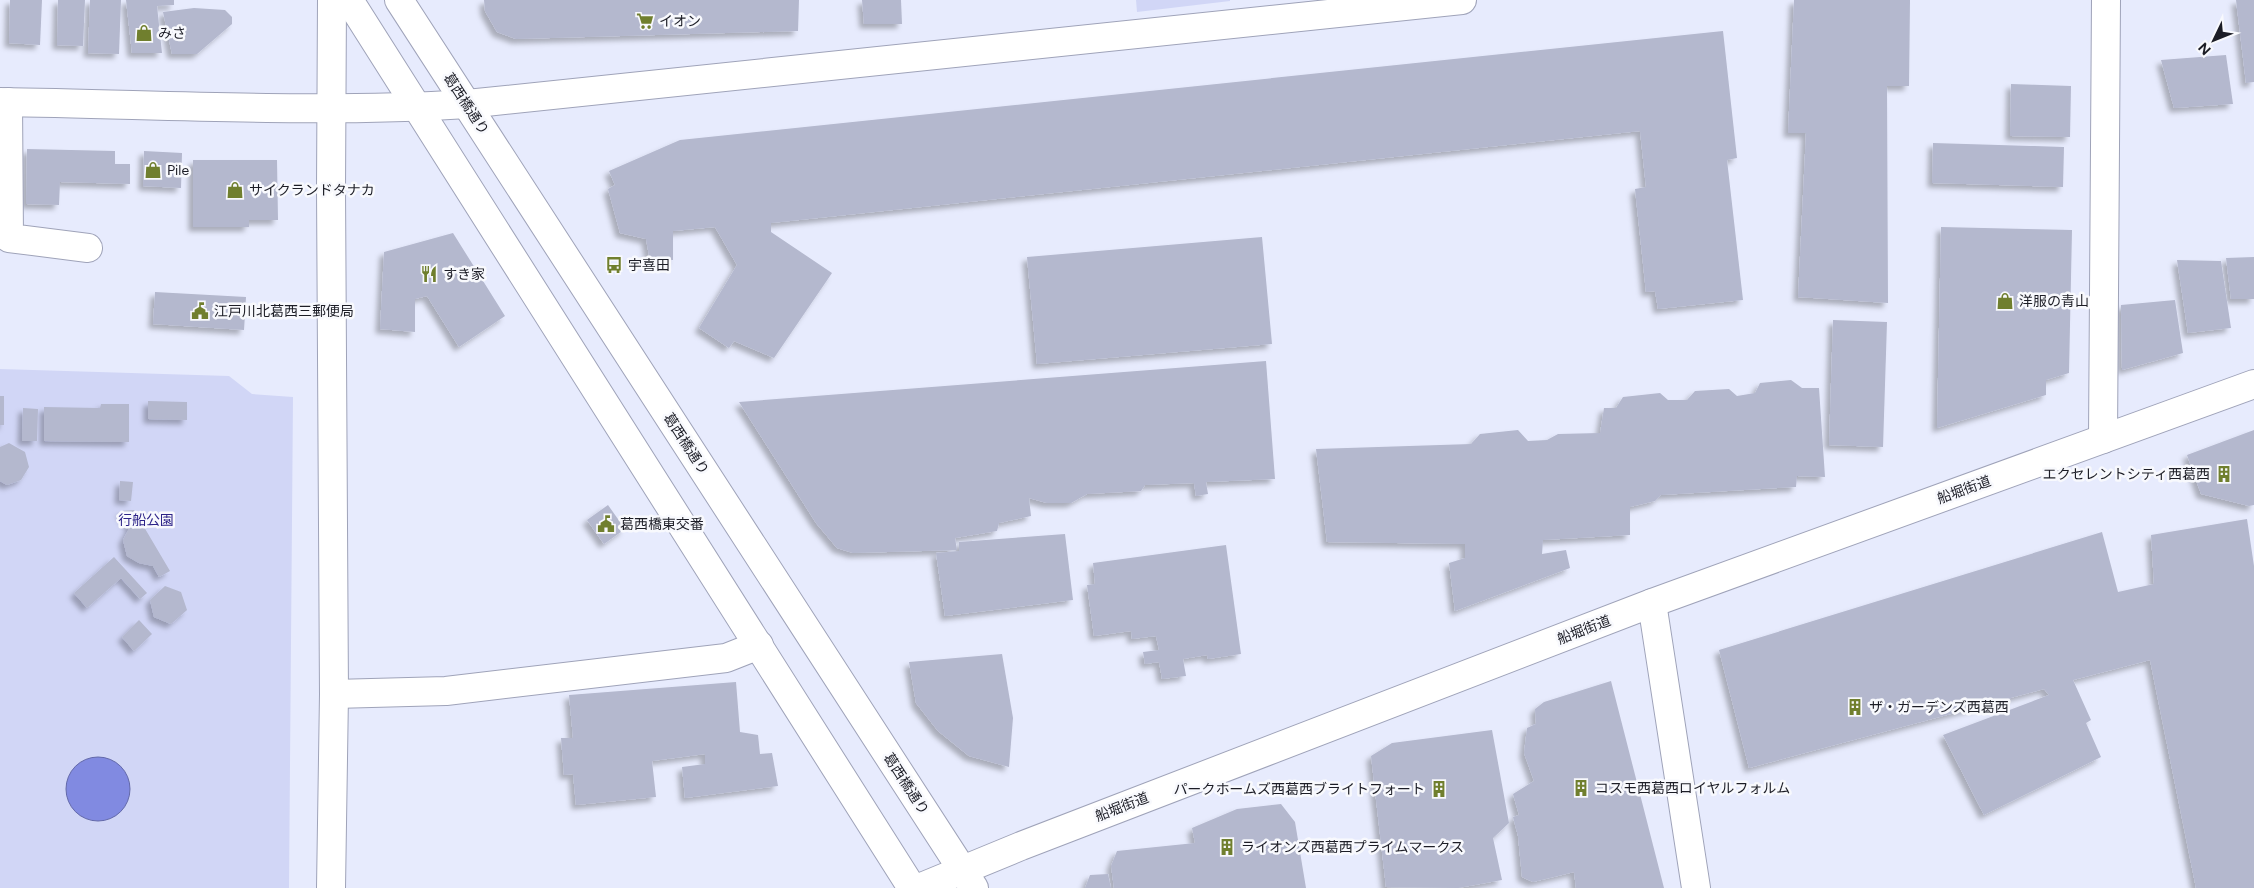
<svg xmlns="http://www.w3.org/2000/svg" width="2254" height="888" font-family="Figtree,'Noto Sans JP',sans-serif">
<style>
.green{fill:#d1d6f6}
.water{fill:#818ae1;stroke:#6369a9}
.building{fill:#b4b8ce;filter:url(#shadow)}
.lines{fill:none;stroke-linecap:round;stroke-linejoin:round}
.minor-casing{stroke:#9fa3b9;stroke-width:30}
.major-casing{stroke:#9fa3b9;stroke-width:30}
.minor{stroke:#fff;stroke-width:28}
.major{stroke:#fff;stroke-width:28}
.labels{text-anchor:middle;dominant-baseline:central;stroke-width:5;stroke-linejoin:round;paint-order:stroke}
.poi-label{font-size:14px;fill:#1c1d26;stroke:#f8f9fd;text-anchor:start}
.street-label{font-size:14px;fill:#1c1d26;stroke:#f8f9fd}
.park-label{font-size:14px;fill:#2c2388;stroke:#f8f9fd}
</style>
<defs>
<filter id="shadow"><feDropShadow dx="-4.5" dy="4.5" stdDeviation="2.5" flood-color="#0004"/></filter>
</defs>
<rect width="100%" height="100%" fill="#e7ebfd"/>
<g class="green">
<path d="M1136,0H1230V1L1137,12Z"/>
<path d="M0,369L229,376L252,394L293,397L289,888H0Z"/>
</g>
<circle class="water" cx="98" cy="789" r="32"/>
<g class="building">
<path d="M10,0H42L40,45L9,43Z"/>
<path d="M58,0H85L83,46L57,45Z"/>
<path d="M90,0H121L119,54L88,53Z"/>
<path d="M126,0H174V5L157,6L162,53H132Z"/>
<path d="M484,0H799L798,31L516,39L497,32L485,11Z"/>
<path d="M862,0H901L902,24H864Z"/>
<path d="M1794,0H1910L1909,86H1887L1888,303L1798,297L1806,133H1788Z"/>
<path d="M2236,0H2254V82L2246,83Z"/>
<path d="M194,8L225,10L232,17V24L197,54H172L163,12Z"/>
<path d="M1723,31L1737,158L1727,160L1743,300L1658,309L1655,291L1646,292L1635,189L1646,187L1640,131L771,223V232L832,273L774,358L734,341L729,348L699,328L737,265L715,227L673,231V260L650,261L646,239L620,233L608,189L615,185L609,171L680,140Z"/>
<path d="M2226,55L2233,104L2174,108L2161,60Z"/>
<path d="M2011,84L2071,86L2070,137L2010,136Z"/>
<path d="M1933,143L2064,147L2063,187L1932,183Z"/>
<path d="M27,149L115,151V164H130V184L60,182L59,205L26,204Z"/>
<path d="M144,151L182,153L181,188L143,186Z"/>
<path d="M193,160H277L278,220H249V227H193Z"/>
<path d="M1941,227L2072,230L2069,373L2046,380V395L1937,428Z"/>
<path d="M453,233L505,316L459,347L427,296L415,299V332L380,329L384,252Z"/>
<path d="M1262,237L1272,344L1037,364L1027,257Z"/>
<path d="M2254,257V299H2231L2226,258Z"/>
<path d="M2177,260L2221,261L2231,328L2188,333Z"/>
<path d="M155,292L246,297L244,330L153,324Z"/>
<path d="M2175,300L2183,353L2122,370L2121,305Z"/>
<path d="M1833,320L1887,322L1883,447L1829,445Z"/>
<path d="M1266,361L1275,479L1206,482L1208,494L1196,496L1194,483L1145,485L1141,491L1087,494L1071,503H1047L1029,498L1031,516L999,523L997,531L955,538L957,550L853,553L837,548L816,523L739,402Z"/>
<path d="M1791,380L1802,388H1819L1825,477L1797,476L1796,487L1661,495L1655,501L1630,507V535L1543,540L1542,554L1566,550L1570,568L1455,611L1449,563L1465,558V544L1327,542L1316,449L1471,444L1480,434L1518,430L1528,441L1547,440L1558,434L1600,433L1604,408H1616L1623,397L1660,393L1668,400H1687L1695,391L1729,389L1737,396L1755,393L1760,383Z"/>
<rect x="0" y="396" width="4" height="29"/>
<path d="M148,401L187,402V420L148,419Z"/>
<path d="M101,404H129V442L44,441V407L100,408Z"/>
<path d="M23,408L38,409L37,441H22Z"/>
<path d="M2254,430V505L2249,506L2201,494L2187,455Z"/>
<path d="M9,443L25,452L29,467L21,480L7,485L0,481V447Z"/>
<path d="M120,481L133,482L131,501L119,500Z"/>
<path d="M608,505L625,529L604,544L587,520Z"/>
<path d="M134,510L170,571L159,577L153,566L139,563L127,556L123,540L130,527L120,511Z"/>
<path d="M2247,519L2254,566V888H2196L2150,660L2073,680L2091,720L2086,723L2101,757L1984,815L1943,735L2049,695L2044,689L1749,768L1719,650L2102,532L2118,592L2154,584L2151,535Z"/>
<path d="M1065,534L1073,600L945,616L936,553L959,551V542Z"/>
<path d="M1226,545L1241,654L1208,659L1207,655L1183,659L1186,676L1162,679L1159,662L1145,664L1143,652L1159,650L1156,636L1132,639L1131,631L1094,636L1087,585L1095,584L1093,563Z"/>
<path d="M114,557L147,593L140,599L121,578L87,608L74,593Z"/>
<path d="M165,586L181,592L187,610L171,624L154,617L150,600Z"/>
<path d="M139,620L152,634L134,651L122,637Z"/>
<path d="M1002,654L1013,718L1009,767L969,756L938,731L916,703L909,662Z"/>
<path d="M1611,681L1664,888H1576L1574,872L1533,882L1522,877L1518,836L1513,817L1519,815L1513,794L1534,781L1524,753L1527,728L1536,724L1535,709L1544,702Z"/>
<path d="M736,682L740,732L758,735L760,754L772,753L778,786L685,798L682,767L705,764V754L652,761L656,797L576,805L573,774L564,775L561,738H573L569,695Z"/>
<path d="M1492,730L1509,823L1493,838L1502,880L1458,888L1386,887L1371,756L1392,743Z"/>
<path d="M1281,804L1295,822L1306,888H1114L1111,866L1117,851L1195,843L1192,828L1237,809Z"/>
<path d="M1108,874L1111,888H1085L1090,875Z"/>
</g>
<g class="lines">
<g class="minor-casing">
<g id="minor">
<path d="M0,102C155,104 311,114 467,104L1462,0"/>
<path d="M8,102L9,238L88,248"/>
<path d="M2103,439L2106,0"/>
<path d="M1652,603L1696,888"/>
<path d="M334,694L446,691L726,658L759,645"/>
<path d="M331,888L334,694L331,189L332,0"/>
</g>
</g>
<g class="major-casing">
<g id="major">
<path d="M349,0L912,888"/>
<path d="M399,0L974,888"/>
<path d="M919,888L1021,846L1652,603L2254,384"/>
</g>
</g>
<use href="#minor" class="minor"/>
<use href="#major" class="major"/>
</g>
<defs>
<g id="supermarket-bare" transform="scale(1.35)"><path d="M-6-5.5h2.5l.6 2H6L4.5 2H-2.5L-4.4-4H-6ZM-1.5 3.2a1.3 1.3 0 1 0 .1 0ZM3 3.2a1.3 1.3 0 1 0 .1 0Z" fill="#707f2e" stroke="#f8f9fd" stroke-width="2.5" paint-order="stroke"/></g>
<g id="shop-bare" transform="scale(1.35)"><path d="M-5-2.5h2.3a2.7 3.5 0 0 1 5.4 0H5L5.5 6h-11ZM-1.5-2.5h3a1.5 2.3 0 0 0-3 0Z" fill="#707f2e" stroke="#f8f9fd" stroke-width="2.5" paint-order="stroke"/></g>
<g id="bus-bare" transform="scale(1.35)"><path d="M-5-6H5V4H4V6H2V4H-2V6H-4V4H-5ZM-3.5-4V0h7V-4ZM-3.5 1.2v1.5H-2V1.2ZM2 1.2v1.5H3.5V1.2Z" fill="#707f2e" stroke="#f8f9fd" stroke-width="2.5" paint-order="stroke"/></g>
<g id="restaurant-bare" transform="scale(1.35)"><path d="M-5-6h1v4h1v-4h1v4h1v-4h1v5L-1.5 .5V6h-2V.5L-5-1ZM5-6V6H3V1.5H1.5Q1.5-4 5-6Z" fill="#707f2e" stroke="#f8f9fd" stroke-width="2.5" paint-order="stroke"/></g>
<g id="civic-bare" transform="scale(1.35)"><path d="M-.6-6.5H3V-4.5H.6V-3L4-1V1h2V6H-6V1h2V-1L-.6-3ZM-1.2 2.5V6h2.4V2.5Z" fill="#707f2e" stroke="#f8f9fd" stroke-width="2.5" paint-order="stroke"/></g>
<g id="building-bare" transform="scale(1.35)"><path d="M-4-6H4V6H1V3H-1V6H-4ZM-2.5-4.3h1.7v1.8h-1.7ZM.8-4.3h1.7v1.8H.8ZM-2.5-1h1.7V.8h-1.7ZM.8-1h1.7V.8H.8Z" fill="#707f2e" stroke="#f8f9fd" stroke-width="2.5" paint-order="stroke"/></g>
</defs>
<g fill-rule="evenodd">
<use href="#supermarket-bare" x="645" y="21"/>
<use href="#shop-bare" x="144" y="33"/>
<use href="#shop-bare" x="153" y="170"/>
<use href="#shop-bare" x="235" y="190"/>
<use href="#bus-bare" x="614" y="265"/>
<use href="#restaurant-bare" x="429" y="274"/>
<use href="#shop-bare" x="2005" y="301"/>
<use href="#civic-bare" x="200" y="311"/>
<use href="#building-bare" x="2224" y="474"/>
<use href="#civic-bare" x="606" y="524"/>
<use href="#building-bare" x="1855" y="707"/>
<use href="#building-bare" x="1581" y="788"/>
<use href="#building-bare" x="1439" y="789"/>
<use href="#building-bare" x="1227" y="847"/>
</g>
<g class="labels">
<g class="poi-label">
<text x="659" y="21">イオン</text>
<text x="158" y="33">みさ</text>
<text x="167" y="170">Pile</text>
<text x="249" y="190">サイクランドタナカ</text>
<text x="628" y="265">宇喜田</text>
<text x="443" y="274">すき家</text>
<text x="2019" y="301">洋服の青山</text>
<text x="214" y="311">江戸川北葛西三郵便局</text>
<text x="2210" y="474" text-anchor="end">エクセレントシティ西葛西</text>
<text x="620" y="524">葛西橋東交番</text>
<text x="1869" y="707">ザ・ガーデンズ西葛西</text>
<text x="1595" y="788">コスモ西葛西ロイヤルフォルム</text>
<text x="1425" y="789" text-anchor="end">パークホームズ西葛西ブライトフォート</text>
<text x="1241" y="847">ライオンズ西葛西プライムマークス</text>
</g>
<g class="street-label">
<text transform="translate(466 104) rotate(57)">葛西橋通り</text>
<text transform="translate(686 444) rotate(57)">葛西橋通り</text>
<text transform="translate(1964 490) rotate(-20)">船堀街道</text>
<text transform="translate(1584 630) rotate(-21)">船堀街道</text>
<text transform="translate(906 784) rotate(57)">葛西橋通り</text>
<text transform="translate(1122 807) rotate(-21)">船堀街道</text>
</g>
<g class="park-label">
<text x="146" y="520">行船公園</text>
</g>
</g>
<g transform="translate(2214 40) rotate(227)" stroke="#f8f9fd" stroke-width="4" paint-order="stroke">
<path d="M0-4L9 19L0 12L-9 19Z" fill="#1c1d26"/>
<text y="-8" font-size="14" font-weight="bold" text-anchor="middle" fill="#1c1d26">N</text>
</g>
</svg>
